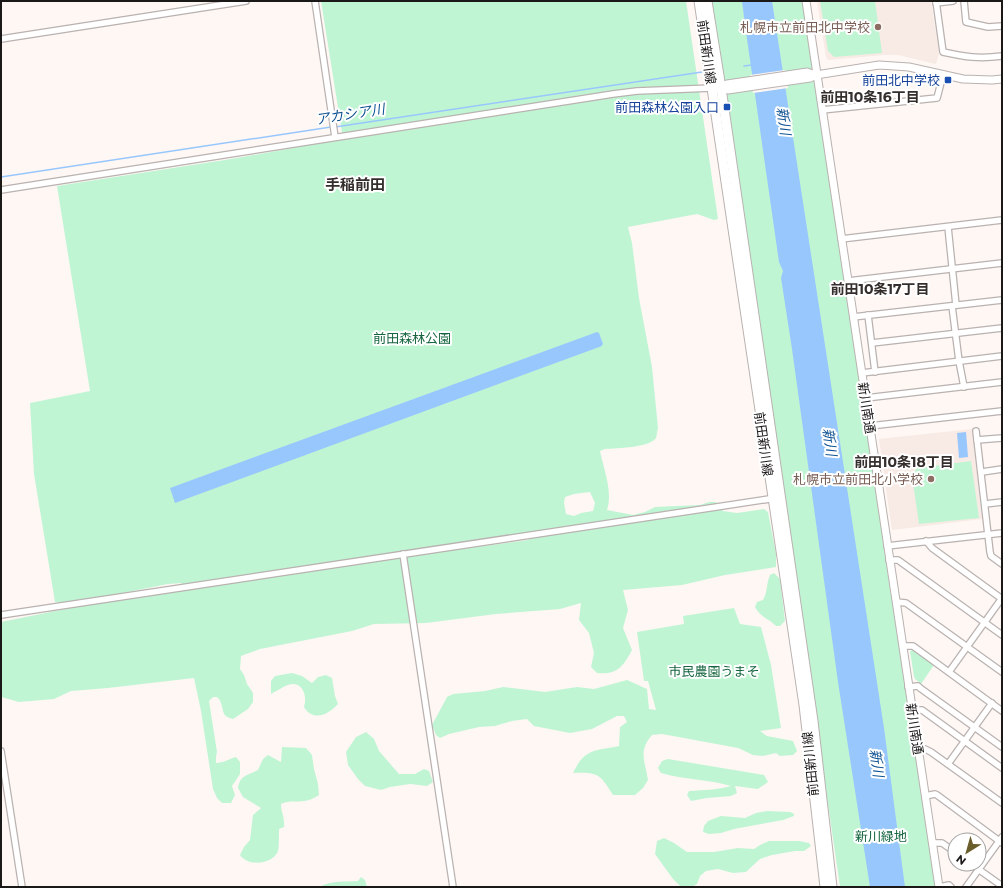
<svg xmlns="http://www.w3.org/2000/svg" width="1003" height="888" font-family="Montserrat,'Noto Sans JP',sans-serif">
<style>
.built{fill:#f8eae4}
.green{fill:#c0f5d4;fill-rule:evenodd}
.water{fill:#98c7fd}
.pier{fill:#fef7f4}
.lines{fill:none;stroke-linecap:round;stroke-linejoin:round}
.stream{stroke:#98c7fd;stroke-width:1.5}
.minor-casing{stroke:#b9b2b0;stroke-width:8}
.tertiary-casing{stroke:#b9b2b0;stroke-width:9}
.primary-casing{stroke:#b9b2b0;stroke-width:11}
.minor{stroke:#fff;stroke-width:5.5}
.tertiary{stroke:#fff;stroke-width:7}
.primary{stroke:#fff;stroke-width:9}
.education-dot{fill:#8d6e63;stroke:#fff;stroke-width:1.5}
.transit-dot{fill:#1a4fb4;stroke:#fff;stroke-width:1.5}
.labels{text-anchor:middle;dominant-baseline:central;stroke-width:4;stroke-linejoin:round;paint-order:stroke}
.education-label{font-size:13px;fill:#785e54;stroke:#fff;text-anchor:end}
.street-label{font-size:13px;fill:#1b1918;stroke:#fff}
.transit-label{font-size:13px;fill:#164399;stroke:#fff;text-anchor:end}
.park-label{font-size:13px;fill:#15653f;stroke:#fff}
.neighbourhood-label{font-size:14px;font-weight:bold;fill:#342f2d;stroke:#fff}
.water-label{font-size:14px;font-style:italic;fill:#0f5292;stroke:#fff}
.quarter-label{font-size:15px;font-weight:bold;fill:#342f2d;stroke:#fff}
</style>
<rect width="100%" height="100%" fill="#fef7f4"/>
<g class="built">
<path d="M817,1H931L939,53L936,64L898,55H884L828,60L826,57Z"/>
<path d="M972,429L982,519L892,530L879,439Z"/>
</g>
<g class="green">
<path d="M321,1H686L718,219L714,220L697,214L628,227L632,243L639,298L652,367L658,428C657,431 657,435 656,438C649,448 617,448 605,449L600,451C604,470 613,492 607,510L633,515L645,512L655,507L700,505L709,502H716L723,511L737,513L764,509L768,512L776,554V567L725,575L682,585L623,590L628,610L623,628L632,650C623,667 617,675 597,673L591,667L594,653L589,633L579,620L581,603L560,609L496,614L426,623L374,624L352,631L260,649L241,656L240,669L244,675L247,684L253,693V702L248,709L233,719C218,716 226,705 217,697H213L209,701L217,752L216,757V763C223,763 229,759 236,757L240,762V774L232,786L235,795L231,803H222L217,798L213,789L201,711L194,678L108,688L71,691L54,699L19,702L1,697V622L75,607L173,592L182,583L168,584L68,604L55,602L34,474L30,403L90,391L57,186L231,159L343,139ZM590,492L595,503L593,511L581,513L574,516L566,514L564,503L565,497L574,494ZM534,531L539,532L528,540L461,549L467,543Z"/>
<path d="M712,1H803L873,466L885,556L936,887H840Z"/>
<path d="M820,1H875L882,53L834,57L828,51Z"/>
<path d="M971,461L979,518L919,524L912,476L917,468Z"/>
<path d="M774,573L780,579L785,621L780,626H776C768,618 761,618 755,607L757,602L763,600C768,591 766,584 770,575Z"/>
<path d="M734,608L740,624L761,627L771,665L781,728L760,731L767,736L793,741L797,751L793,755L780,756L776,753L763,756L753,755L738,748L662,734L652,735C638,751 645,761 648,780L643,788L635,795H613C600,774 598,772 573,773C585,748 595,751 619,746L620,727L627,722L624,716H617L592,729L570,733L534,726L527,719L512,721L495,726L479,727L449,734L440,738L436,735L432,725L447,697L453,694L485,691L503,687L545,692L577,687L594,689L627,680L647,689L649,709L656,710L648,681H644L637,632L684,624L683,616Z"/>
<path d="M913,650L934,665L921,684L915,679L914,677L910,651Z"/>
<path d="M292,673L302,676L312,683L318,677L326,675L332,678L335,696L338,704C328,715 313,722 304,707C308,696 302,680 288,685C282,687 277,691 271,694V681L275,676Z"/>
<path d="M366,732L374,739L379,751L399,774H415L424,769L429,771L433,782L427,786L410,784L390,787L381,790L365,786L358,779L348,765L346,752L356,737Z"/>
<path d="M282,747L306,748L312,755L314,769L318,784L319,795C303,806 294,798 281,804C281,812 285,818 284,827L279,829C279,834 279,848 278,851C274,863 253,866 244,859C242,858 241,856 240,855L244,847L250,840L253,815L261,808L243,797L238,788C240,775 247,776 258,770L263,759L268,755L281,762Z"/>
<path d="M668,759L764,775L768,782L758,789L735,786L737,793L731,796L707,798L691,801L687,795L689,791C703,790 718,790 731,786C708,779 684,780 661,773L658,768L662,761Z"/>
<path d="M767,811L790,812L794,814V816L783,820L734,829L721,833L709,834L703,832L704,826L708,821L721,816L745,818L756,813Z"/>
<path d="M664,838L674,843L687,852H714L738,848L754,849L760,845L769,841H799L809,843L811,846L804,851H795L772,855L760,859L746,872L733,873L718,869L706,871L700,876L697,884L692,887H681L673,879L655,854L657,841Z"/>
<path d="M361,877L365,880L367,887H319C333,880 343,882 358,881Z"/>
</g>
<g class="water">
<path d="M742,1H772L884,728L905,887H870L838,682L792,349L781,278L783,271L779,262L745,25Z"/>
<path d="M597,332L599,333L603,344L602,345V346L175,503L170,488Z"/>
<path d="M966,432L968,457L959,458L957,433Z"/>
</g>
<path class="pier" d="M785,70L788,88L753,93L750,75Z"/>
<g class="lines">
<g class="stream">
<path d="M744,66L752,65"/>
<path d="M335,127L702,72"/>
<path d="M1,177L331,127"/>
</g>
<g class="minor-casing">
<g id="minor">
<path d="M315,1L335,137"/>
<path d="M936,1L943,52C965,57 979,59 1002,56"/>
<path d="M964,1L966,22L988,27L1002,26"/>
<path d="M936,3L953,1"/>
<path d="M1,39L246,1"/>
<path d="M822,110L937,98L943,75"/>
<path d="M1,190L613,94L637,91L712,88"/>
<path d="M948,227L956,305"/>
<path d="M841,239L1002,220"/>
<path d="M848,281L1002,263"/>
<path d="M952,306L959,361L964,387"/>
<path d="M868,315L875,372"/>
<path d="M853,317L1002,300"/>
<path d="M872,343L1002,328"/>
<path d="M862,373L1002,356"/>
<path d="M866,398L1002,382"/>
<path d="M870,426L1002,411"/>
<path d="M976,431L990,552L991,556L1002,564"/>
<path d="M977,440L1002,438"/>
<path d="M982,472L1002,469"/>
<path d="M985,504L1002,502"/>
<path d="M926,541L932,548L1002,599"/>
<path d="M887,546L1002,533"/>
<path d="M403,554L453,887"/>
<path d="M889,560H898L1002,635"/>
<path d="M896,602L906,603L1002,672"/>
<path d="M1,615L776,498"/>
<path d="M903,646H913L1002,711"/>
<path d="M949,672L1002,598"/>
<path d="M908,687L918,686L920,688L1002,747"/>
<path d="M912,710H922L1002,768"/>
<path d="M919,750L925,749L931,752L1002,803"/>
<path d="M1,751L22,887"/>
<path d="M948,764L992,703"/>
<path d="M925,796L935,794L937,795L1002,843"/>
<path d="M933,843H942L955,852"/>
<path d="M971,864L1002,886"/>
<path d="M939,887L949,885L951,887"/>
<path d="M966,887L1002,837"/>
</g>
</g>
<g class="tertiary-casing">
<g id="tertiary">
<path d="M806,1L939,887"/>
<path d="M716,88H721L728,90L810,78L816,75L879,65L909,67L963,79L992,80L1002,79"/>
<path d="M721,88L727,84L807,72L816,75"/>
</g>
</g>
<g class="primary-casing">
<g id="primary">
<path d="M699,1L804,705L825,887"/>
<path d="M707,1L721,88L813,721L832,887"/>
</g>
</g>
<use href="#minor" class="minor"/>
<use href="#tertiary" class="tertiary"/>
<use href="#primary" class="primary"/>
</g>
<g class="education-dot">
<circle cx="878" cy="27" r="4"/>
<circle cx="931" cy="479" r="4"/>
</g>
<g class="transit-dot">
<rect x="944" y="76" width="8" height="8" rx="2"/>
<rect x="723" y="103" width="8" height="8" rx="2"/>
</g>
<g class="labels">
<g class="education-label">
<text x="870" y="27">札幌市立前田北中学校</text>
<text x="923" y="479">札幌市立前田北小学校</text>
</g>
<g class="street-label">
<text transform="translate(707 52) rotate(82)">前田新川線</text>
<text transform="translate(867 408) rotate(81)">新川南通</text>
<text transform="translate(764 444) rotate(82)">前田新川線</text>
<text transform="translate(915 729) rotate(81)">新川南通</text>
<text transform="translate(810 764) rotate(-96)">前田新川線</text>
</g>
<g class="transit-label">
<text x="940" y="80">前田北中学校</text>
<text x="719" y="107">前田森林公園入口</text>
</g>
<g class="park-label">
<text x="412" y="338">前田森林公園</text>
<text x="714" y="671">市民農園うまそ</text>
<text x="881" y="836">新川緑地</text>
</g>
<g class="neighbourhood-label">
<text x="870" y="97">前田10条16丁目</text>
<text x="880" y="289">前田10条17丁目</text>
<text x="904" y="462">前田10条18丁目</text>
</g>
<g class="water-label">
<text transform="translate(350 114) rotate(-9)">アカシア川</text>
<text transform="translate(784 121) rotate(82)">新川</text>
<text transform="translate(830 442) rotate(82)">新川</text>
<text transform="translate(877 763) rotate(82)">新川</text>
</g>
<g class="quarter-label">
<text x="355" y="184">手稲前田</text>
</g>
</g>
<rect width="1003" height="888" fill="none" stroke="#1b1918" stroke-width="4"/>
<g transform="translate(967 852) rotate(217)"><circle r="19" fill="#ffffff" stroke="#a4a3a3"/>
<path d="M0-3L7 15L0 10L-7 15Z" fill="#695d2a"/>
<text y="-6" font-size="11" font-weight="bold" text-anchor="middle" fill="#1b1918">N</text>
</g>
</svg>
